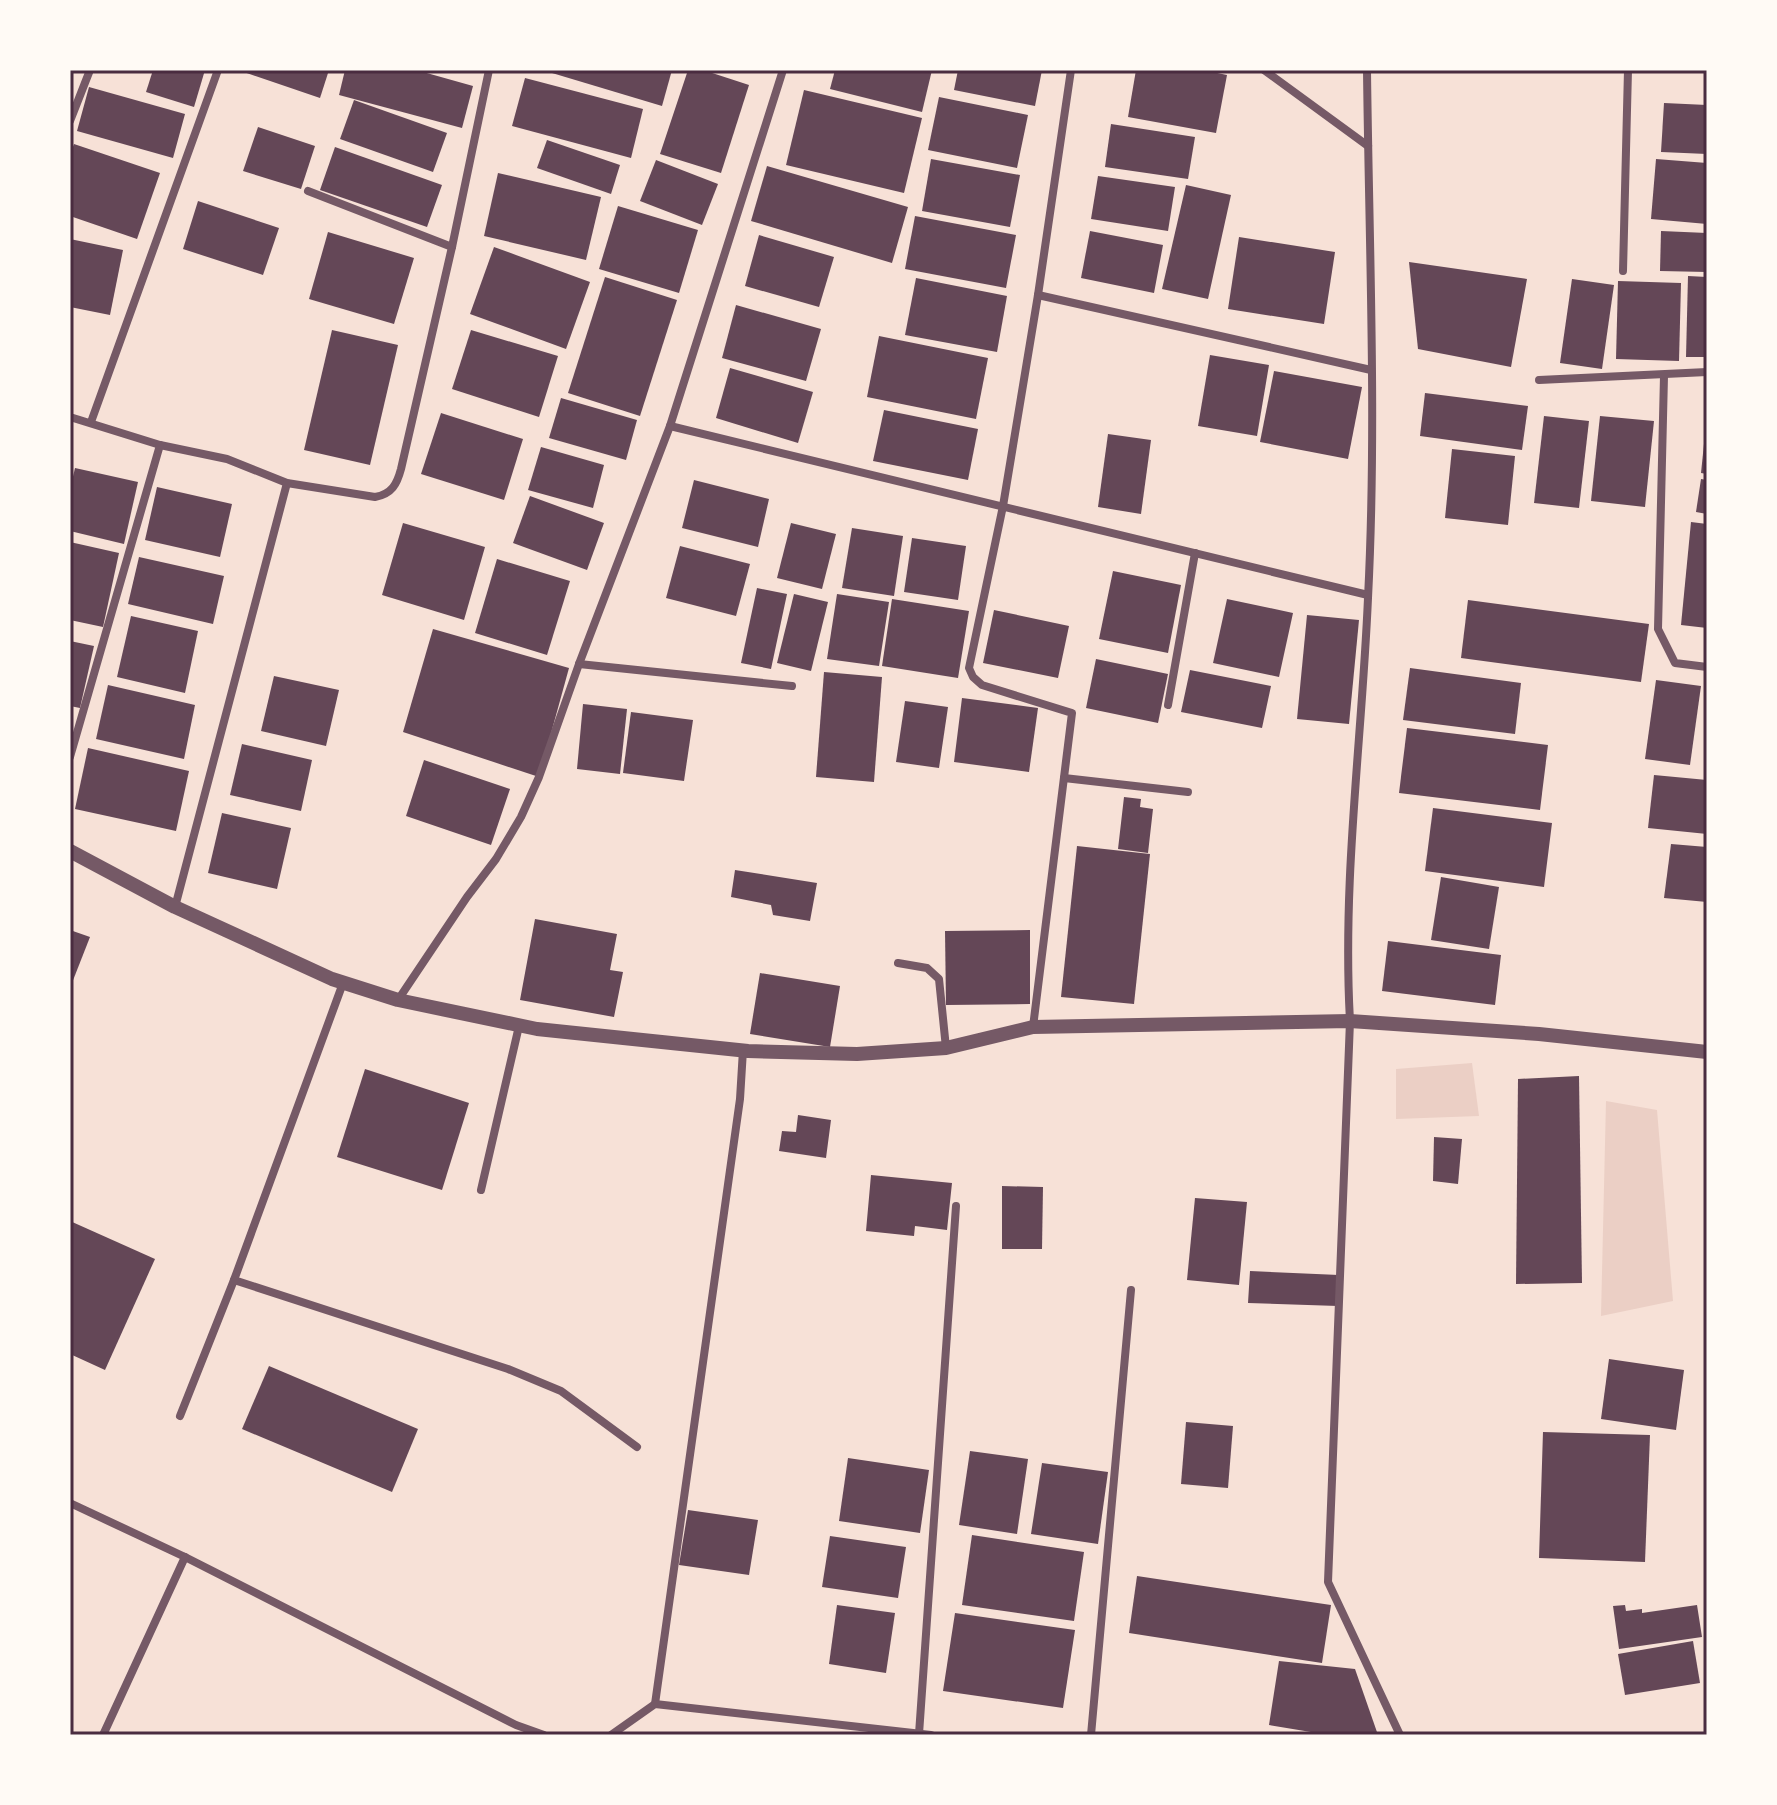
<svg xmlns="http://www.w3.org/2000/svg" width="1777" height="1805" font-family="'Noto Sans',sans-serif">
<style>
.green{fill:#ebcfc5}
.building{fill:#644757}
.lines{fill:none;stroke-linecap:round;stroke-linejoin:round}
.minor{stroke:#755966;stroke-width:8}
.tertiary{stroke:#755966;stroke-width:14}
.neatline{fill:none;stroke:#4a2c40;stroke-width:3}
</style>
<rect width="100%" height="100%" fill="#f7e1d7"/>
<g class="green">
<path d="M1472,1063L1479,1116L1396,1119V1069Z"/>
<path d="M1606,1101L1657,1110L1673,1301L1601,1316Z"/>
</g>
<g class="building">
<path d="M153,70H205L194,107L146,92Z"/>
<path d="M238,70H329L320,98Z"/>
<path d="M345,70H416L473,86L462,128L339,95Z"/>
<path d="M542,70H672L662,106Z"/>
<path d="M688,70H703L749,85L721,173L660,154Z"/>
<path d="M835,70H932L922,112L830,89Z"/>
<path d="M958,70H1042L1035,106L954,90Z"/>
<path d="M1136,70H1203L1227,75L1216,133L1128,117Z"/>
<path d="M525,78L643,109L631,158L512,126Z"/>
<path d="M89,87L185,114L173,158L77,131Z"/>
<path d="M804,90L922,118L904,193L786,165Z"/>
<path d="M939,97L1028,115L1017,168L928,150Z"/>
<path d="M354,100L447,133L433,172L340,139Z"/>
<path d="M1664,103L1707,105V154L1661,152Z"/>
<path d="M1111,124L1195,137L1188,179L1105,167Z"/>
<path d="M258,127L315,146L301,189L243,171Z"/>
<path d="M547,140L620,165L611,194L537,168Z"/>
<path d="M74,144L160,173L137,239L70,216V155Z"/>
<path d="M335,147L442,185L427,227L320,190Z"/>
<path d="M931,159L1020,175L1010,227L922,211Z"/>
<path d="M1656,159L1707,163V224L1651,219Z"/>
<path d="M656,160L718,184L702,225L640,201Z"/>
<path d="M767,166L908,207L892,263L751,221Z"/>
<path d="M498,173L601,197L586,260L484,236Z"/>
<path d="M1098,176L1175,187L1168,231L1091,219Z"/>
<path d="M1186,185L1231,195L1208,299L1162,289Z"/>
<path d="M198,201L279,228L263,275L183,249Z"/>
<path d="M618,206L698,230L679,293L599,269Z"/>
<path d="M915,216L1016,235L1006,288L905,269Z"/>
<path d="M1090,231L1163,245L1154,293L1081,278Z"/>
<path d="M1661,231L1707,233V272L1660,271Z"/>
<path d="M328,232L414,258L394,324L309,299Z"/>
<path d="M759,235L834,257L819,307L745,286Z"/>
<path d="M1239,237L1335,252L1324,324L1228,309Z"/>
<path d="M70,239L123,250L110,315L70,307Z"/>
<path d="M494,247L590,282L566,349L470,314Z"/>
<path d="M1409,262L1527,279L1511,367L1418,349Z"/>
<path d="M1688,276L1707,277V357H1686Z"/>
<path d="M605,277L677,300L640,416L568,393Z"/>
<path d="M916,278L1007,296L997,352L905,335Z"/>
<path d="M1572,279L1614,285L1602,369L1560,363Z"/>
<path d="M1618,281L1681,283L1679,361L1616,359Z"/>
<path d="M736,305L821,329L806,381L722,358Z"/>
<path d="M332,330L398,345L370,465L304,450Z"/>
<path d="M471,330L558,356L539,417L452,389Z"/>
<path d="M879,336L988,358L976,419L867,397Z"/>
<path d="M1210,355L1269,365L1257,436L1198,426Z"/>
<path d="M730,368L813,392L798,443L716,418Z"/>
<path d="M1274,371L1362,387L1348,459L1260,442Z"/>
<path d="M1425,393L1528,406L1522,450L1420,436Z"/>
<path d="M561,398L637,420L626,460L549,438Z"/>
<path d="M884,410L978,429L968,480L873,461Z"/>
<path d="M441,413L523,439L504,500L421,474Z"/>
<path d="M1544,416L1589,421L1579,508L1534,503Z"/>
<path d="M1600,416L1654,421L1645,507L1591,501Z"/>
<path d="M1108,434L1151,440L1141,514L1098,507Z"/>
<path d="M1705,434H1707V474L1701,473Z"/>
<path d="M541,447L604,465L593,508L528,490Z"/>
<path d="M1452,449L1515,456L1508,525L1445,518Z"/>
<path d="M75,468L138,482L124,544L70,531V489Z"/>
<path d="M1701,479L1707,480V514L1696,512Z"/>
<path d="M694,480L769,499L758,547L682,528Z"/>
<path d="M157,487L232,504L220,557L145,540Z"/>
<path d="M530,496L604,523L587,570L513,543Z"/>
<path d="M1691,522L1707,524V628L1681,625Z"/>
<path d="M403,523L485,547L464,620L382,595Z"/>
<path d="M791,523L836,534L822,589L777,578Z"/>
<path d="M852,528L903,536L894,596L842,588Z"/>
<path d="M912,538L966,546L958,600L904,592Z"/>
<path d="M70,542L119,553L103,627L70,620Z"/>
<path d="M680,546L750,564L736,616L666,598Z"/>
<path d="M139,557L224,576L213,624L128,604Z"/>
<path d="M497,559L570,581L547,655L475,633Z"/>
<path d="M1113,571L1181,585L1168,653L1099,639Z"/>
<path d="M757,588L787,594L771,669L741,663Z"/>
<path d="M794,594L828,602L811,671L777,663Z"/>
<path d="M837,594L889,602L879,666L827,659Z"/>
<path d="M892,599L969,611L958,678L882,666Z"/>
<path d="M1227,599L1293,613L1279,677L1213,663Z"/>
<path d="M1468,600L1649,624L1641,682L1461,658Z"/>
<path d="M994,610L1069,626L1058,678L983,663Z"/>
<path d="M1307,615L1359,620L1349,724L1297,719Z"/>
<path d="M131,616L198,631L185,693L117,677Z"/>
<path d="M433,629L569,668L539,777L403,732Z"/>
<path d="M70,641L94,646L80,708L70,706Z"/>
<path d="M1096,659L1168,674L1158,723L1086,708Z"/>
<path d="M1410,668L1521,683L1515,734L1403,720Z"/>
<path d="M1190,670L1271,686L1262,728L1181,712Z"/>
<path d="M824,672L882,677L874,782L816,777Z"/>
<path d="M274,676L339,690L326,746L261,731Z"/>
<path d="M1656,680L1701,686L1690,765L1645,759Z"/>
<path d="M108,685L195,705L184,759L96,739Z"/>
<path d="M962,698L1038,708L1029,772L954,762Z"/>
<path d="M905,701L948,707L939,768L896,762Z"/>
<path d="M583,704L627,709L620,774L577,769Z"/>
<path d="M631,712L693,720L684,781L623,773Z"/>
<path d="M1407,728L1548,745L1540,810L1399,793Z"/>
<path d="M242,744L312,760L301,811L230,795Z"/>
<path d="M88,748L189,771L176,831L75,809Z"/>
<path d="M424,760L510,789L491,845L406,816Z"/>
<path d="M1654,775L1707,780V834L1648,828Z"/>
<path d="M1124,797L1141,799L1140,807L1153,809L1148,853L1118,849Z"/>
<path d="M1433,808L1552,823L1544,887L1425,871Z"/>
<path d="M222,813L291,828L277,889L208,873Z"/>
<path d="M1671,844L1707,847V902L1664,898Z"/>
<path d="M1077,846L1150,854L1134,1004L1061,997Z"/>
<path d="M735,870L817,883L810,921L773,915L771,905L731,897Z"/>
<path d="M1441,877L1499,887L1489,949L1431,940Z"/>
<path d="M535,919L617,934L610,970L623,972L614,1017L520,1000Z"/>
<path d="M70,930L90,937L70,988Z"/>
<path d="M1030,930V1004L946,1005L945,931Z"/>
<path d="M1388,941L1501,955L1495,1005L1382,991Z"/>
<path d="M760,973L840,986L830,1047L750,1034Z"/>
<path d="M365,1069L469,1103L442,1190L337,1157Z"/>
<path d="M1579,1076L1582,1283L1516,1284L1518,1079Z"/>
<path d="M798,1115L831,1120L826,1158L779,1151L782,1131L796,1132Z"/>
<path d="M1434,1137L1462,1139L1458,1184L1433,1181Z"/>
<path d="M871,1175L952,1183L947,1230L915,1226L914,1236L866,1231Z"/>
<path d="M1002,1186L1043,1187L1042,1249H1002Z"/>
<path d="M1195,1198L1247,1202L1239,1285L1187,1280Z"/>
<path d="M70,1221L155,1259L105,1370L70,1354Z"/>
<path d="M1250,1271L1339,1275L1338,1306L1248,1303Z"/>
<path d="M1609,1359L1684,1370L1676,1430L1601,1419Z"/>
<path d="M269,1366L418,1429L392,1492L242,1429Z"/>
<path d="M1186,1422L1233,1426L1228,1488L1181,1484Z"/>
<path d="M1543,1432L1650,1435L1645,1562L1539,1558Z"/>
<path d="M970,1451L1028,1459L1017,1534L959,1525Z"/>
<path d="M848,1458L929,1470L920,1533L839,1521Z"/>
<path d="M1042,1463L1108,1472L1098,1544L1031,1534Z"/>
<path d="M688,1510L758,1520L749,1575L679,1565Z"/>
<path d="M972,1535L1084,1552L1074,1621L962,1605Z"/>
<path d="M830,1536L906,1547L898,1598L822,1587Z"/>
<path d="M1137,1576L1331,1605L1322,1663L1129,1633Z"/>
<path d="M837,1605L895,1613L886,1673L829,1664Z"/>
<path d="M1625,1605L1626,1611L1642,1609V1613L1697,1605L1702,1637L1619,1649L1613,1606Z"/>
<path d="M955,1613L1075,1630L1063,1708L943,1691Z"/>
<path d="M1693,1641L1700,1683L1625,1695L1618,1654Z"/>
<path d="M1279,1661L1355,1669L1378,1735H1329L1269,1725Z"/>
</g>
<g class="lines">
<g class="minor">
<path d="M1264,70L1368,146"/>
<path d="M1367,70C1369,246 1377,422 1368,598C1362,739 1342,880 1350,1021L1328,1582L1400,1735"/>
<path d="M70,121L90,70"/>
<path d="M308,191L452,247"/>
<path d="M1623,271L1628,70"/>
<path d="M1038,295L1371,370"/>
<path d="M1664,376L1658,629L1675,663L1707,667"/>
<path d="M1539,380L1707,372"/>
<path d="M70,417L160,445L227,459L287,483L375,497C392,494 397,484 401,469L452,247L489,70"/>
<path d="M91,422L218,70"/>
<path d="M670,426L1368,595"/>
<path d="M579,664L792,686"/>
<path d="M1168,705L1195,553"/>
<path d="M70,757L160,445"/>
<path d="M1064,778L1188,792"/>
<path d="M175,907L287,483"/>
<path d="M898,963L927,968L939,979L946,1048"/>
<path d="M343,983L234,1280L508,1369L561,1391L637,1447"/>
<path d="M398,1000L467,897L496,859L521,817L539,777L579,664L670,426L783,70"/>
<path d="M1033,1027L1072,713L982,685L973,677L969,668L1003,506L1038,295L1071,70"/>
<path d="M481,1190L519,1026"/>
<path d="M180,1416L234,1280"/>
<path d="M70,1503L185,1557L516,1725L544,1735"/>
<path d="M655,1704L740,1099L743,1050"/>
<path d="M919,1734L956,1206"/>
<path d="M103,1735L185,1557"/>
<path d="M611,1735L655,1704L931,1735"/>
<path d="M1091,1735L1131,1290"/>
</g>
<path class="tertiary" d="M70,851L175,907L332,979L398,1000L537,1029L748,1051L857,1054L946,1048L1033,1027L1350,1021L1539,1034L1707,1052"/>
</g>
<rect width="1777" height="1805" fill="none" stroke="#fffaf5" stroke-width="144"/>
<rect x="72" y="72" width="1633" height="1661" class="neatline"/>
</svg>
